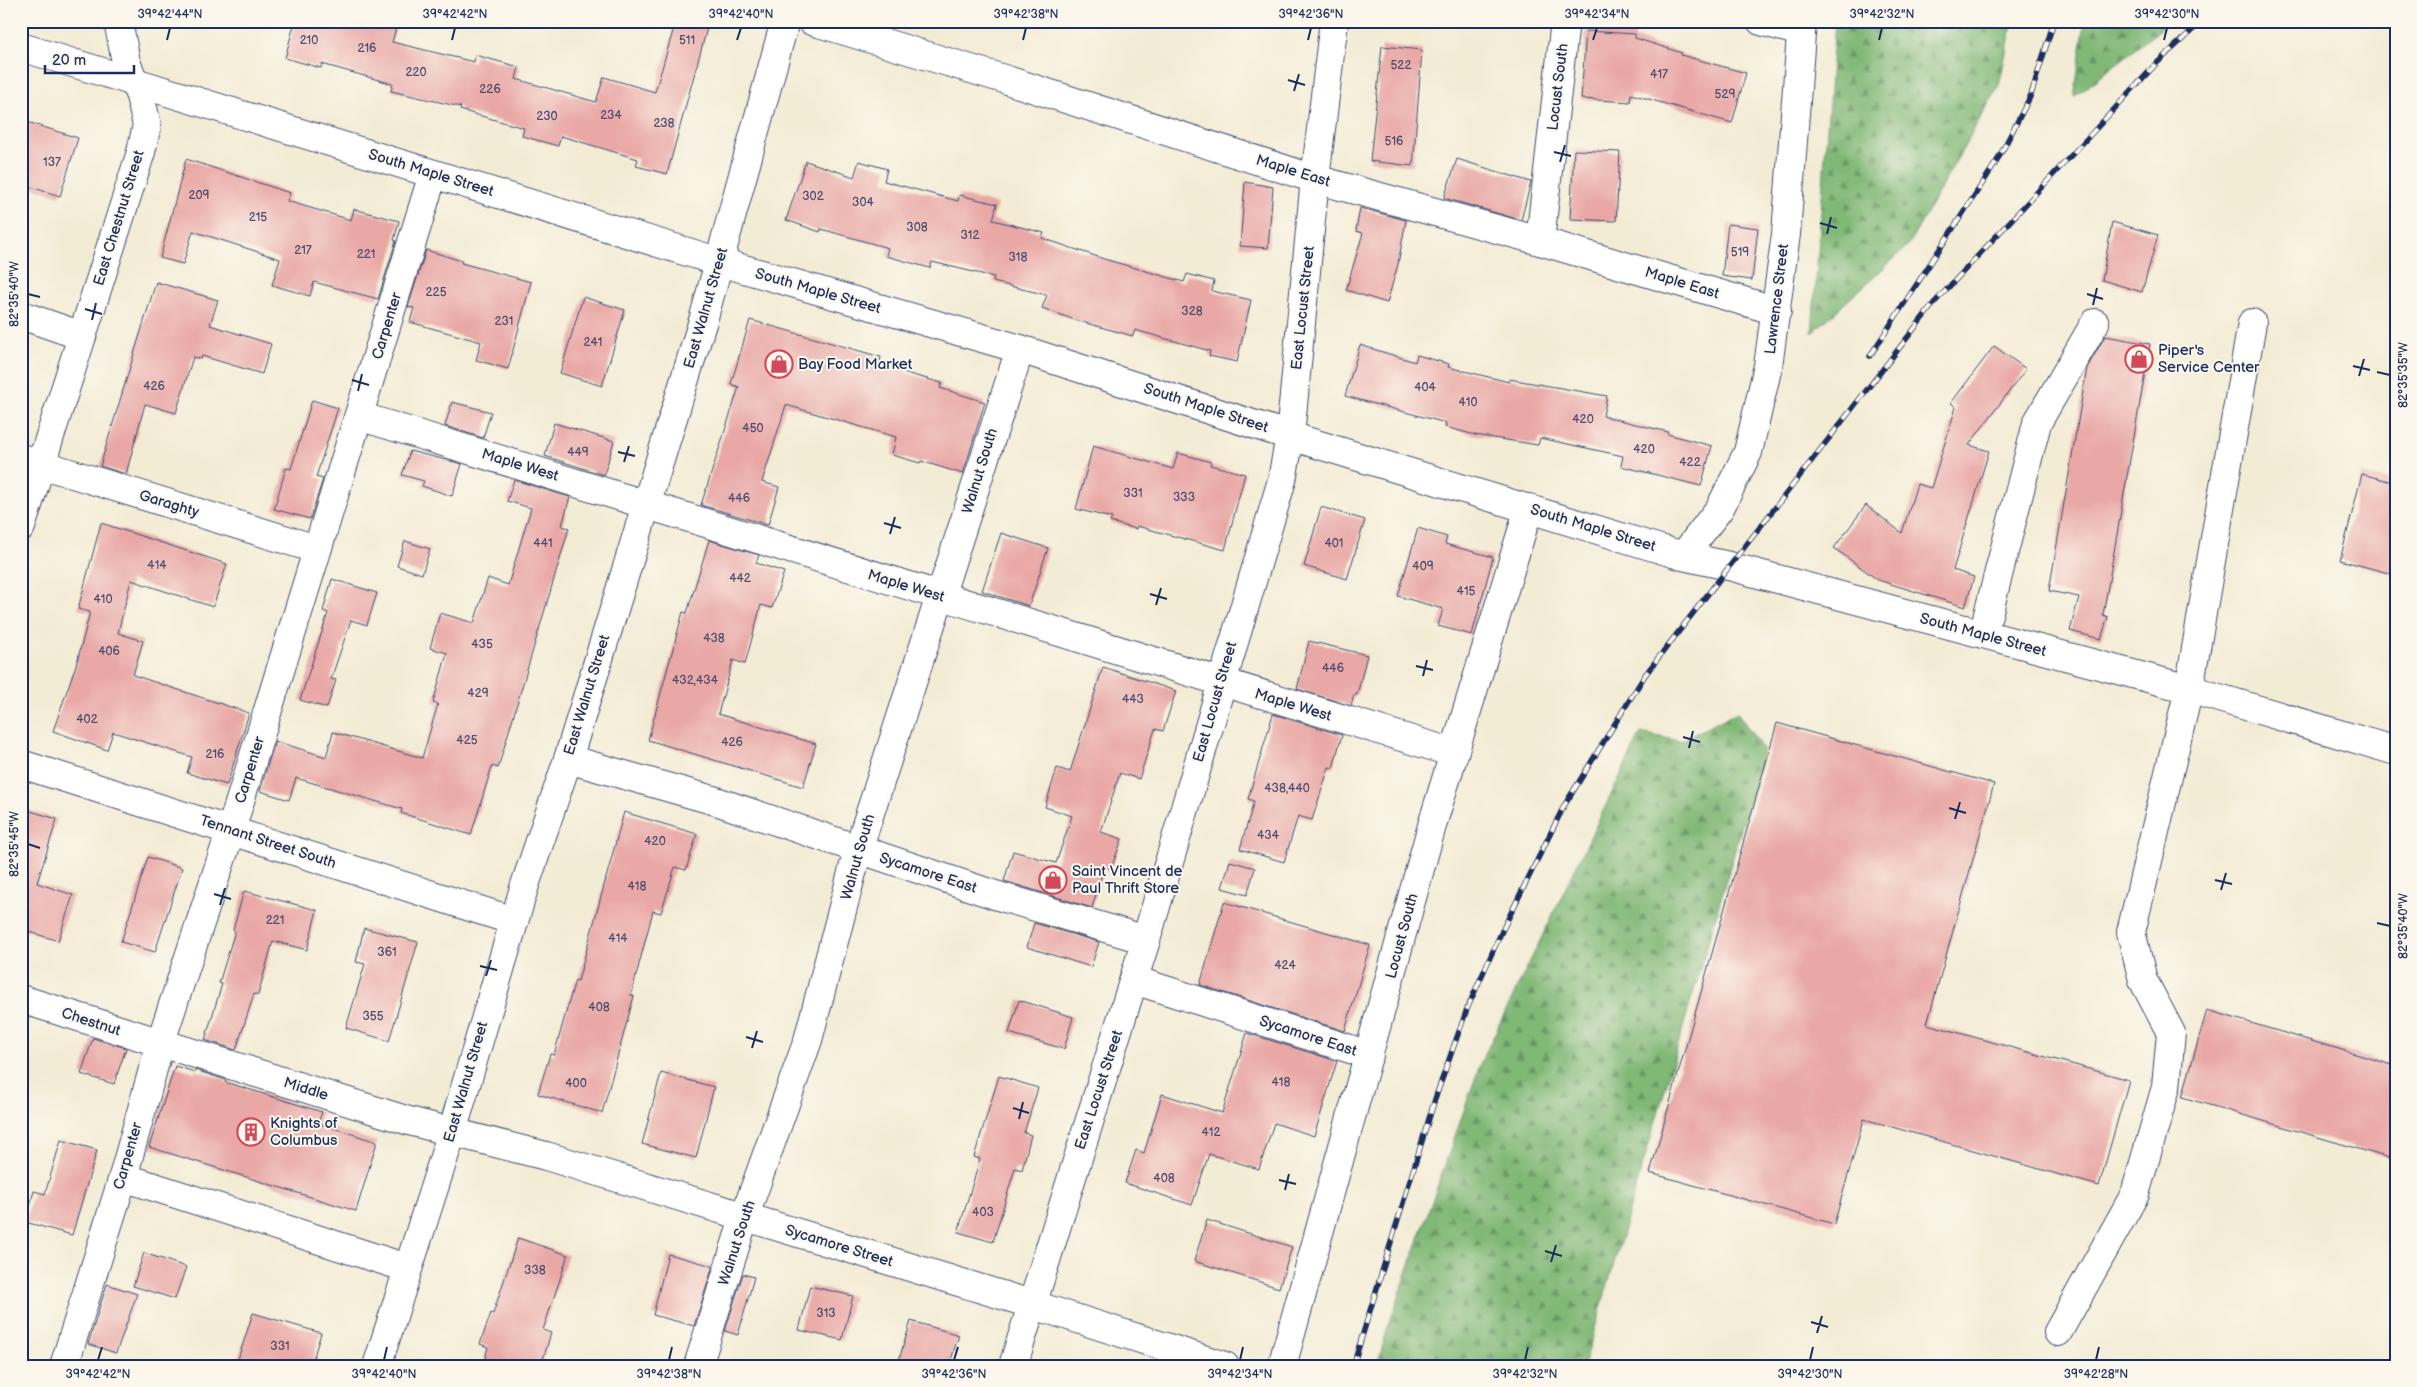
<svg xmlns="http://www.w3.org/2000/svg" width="2417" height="1387" font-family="'Balsamiq Sans',sans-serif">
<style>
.forest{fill:url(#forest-firs);stroke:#4e746a}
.building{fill:#e9a8a6}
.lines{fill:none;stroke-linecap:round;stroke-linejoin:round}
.minor-casing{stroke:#3b4b70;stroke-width:30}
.minor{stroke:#fff;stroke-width:28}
.rail-casing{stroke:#1b2f5e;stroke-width:5.5}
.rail{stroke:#fbf7ec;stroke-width:4;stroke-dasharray:11;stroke-linecap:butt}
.ticks{fill:none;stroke:#1b2f5e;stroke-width:2}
.labels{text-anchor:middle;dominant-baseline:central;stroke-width:4;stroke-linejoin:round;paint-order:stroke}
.number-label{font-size:12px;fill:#4e4d70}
.street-label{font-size:15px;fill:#1b2f5e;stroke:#fbf7ec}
.poi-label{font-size:15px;fill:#1b2f5e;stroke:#fbf7ec;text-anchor:start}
.neatline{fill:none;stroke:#1b2f5e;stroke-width:2}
.ticks-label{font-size:12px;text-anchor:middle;fill:#1b2f5e}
</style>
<defs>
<pattern id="forest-firs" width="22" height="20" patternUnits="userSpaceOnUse" patternTransform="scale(1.25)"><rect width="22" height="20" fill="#80b876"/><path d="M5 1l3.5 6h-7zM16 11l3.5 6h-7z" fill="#689664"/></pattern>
</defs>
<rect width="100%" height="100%" fill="#fbf7ec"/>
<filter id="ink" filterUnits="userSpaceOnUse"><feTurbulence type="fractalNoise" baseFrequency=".02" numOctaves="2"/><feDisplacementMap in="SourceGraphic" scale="10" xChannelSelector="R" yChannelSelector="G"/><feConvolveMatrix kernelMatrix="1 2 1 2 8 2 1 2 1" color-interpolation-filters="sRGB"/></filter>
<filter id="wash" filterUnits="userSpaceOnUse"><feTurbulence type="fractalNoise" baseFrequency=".0096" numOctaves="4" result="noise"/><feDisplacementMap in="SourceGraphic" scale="20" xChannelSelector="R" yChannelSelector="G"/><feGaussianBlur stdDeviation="1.12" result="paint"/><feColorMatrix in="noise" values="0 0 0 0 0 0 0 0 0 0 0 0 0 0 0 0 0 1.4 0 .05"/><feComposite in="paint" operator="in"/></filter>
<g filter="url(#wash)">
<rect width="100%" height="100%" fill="#f3ecd5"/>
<g class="forest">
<path d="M1835,21H2013L1999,85L1908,246L1812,333Z"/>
<path d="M2085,21H2171L2074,97Z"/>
<path d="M1737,712L1764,751L1584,1366H1377L1388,1327L1481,1062L1641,733L1681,741Z"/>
</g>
<g id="blocks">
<g class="building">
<path d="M295,21H331L351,26V23L371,28L373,21H398L392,42L474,62L475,55L519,67L516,79L596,102L604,77L655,92L676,21H709L667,174L636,166L638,159L561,136L558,146L522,136L524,128L460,110L461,107L391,91L393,84L322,64L321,68L285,58Z"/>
<path d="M1586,31L1635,34V38L1682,53L1681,55L1746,73L1732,123L1631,94L1630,102L1581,99Z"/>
<path d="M1382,46L1422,50L1413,166L1370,161Z"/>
<path d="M21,120L78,138L60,196L21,184Z"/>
<path d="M1574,150L1620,152L1616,221L1570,219Z"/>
<path d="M186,159L290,193L287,201L351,220L354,209L399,221L394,240L396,241L378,299L314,282L310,296L272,285L280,259L193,231L183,264L160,258Z"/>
<path d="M1457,159L1531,182L1521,220L1444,198Z"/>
<path d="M806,161L854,177L859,161L887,169L884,181L958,201L959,195L997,204L993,220L1044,233L1042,238L1104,259L1184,282L1187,274L1214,281L1212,291L1251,300L1237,362L1209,356L1210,351L1135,330L1133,336L1075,320L1042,308L1047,295L993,282L994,277L932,262L930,268L886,256L888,248L821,229L820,232L786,220Z"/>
<path d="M1245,182L1273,187L1268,248L1240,246Z"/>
<path d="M1360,208L1406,220L1398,264L1387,303L1346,290L1363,233L1356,231Z"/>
<path d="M2112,222L2158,235L2142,292L2102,280Z"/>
<path d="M1728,224L1758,228L1752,280L1722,276Z"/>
<path d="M426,250L462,261L461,263L531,282L508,369L476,360L481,342L410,322L414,308L408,307Z"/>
<path d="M156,282L218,300L210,325L271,344L262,374L202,356L201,359L193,357L176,413L145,404L126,474L100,466Z"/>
<path d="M583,297L625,310L602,386L560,373Z"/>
<path d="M750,320L881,357L880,362L906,369L905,373L942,383L940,388L985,402L963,474L921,461L920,463L892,455L896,437L786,405L762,482L779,487L768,525L701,505L739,387L731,384Z"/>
<path d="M2105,336L2150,344L2103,615L2108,617L2101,639L2070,631L2079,597L2049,591L2087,368Z"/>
<path d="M1360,345L1415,362L1417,355L1449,364L1448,367L1509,382V379L1607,396L1603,416L1668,432L1667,434L1712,446L1701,486L1621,466L1623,456L1540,438L1538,445L1475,435L1445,427L1446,423L1345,396Z"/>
<path d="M1994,346L2026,369L1969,445L1989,451L1953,570L1974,577L1965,607L1878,580L1834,548L1866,505L1902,533L1917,484L1931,488L1956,407L1951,403Z"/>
<path d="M312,400L338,408L316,477L323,479L310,519L274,509L286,468L291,469Z"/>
<path d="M452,402L491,412L483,438L445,426Z"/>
<path d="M554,423L614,441L604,475L545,456Z"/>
<path d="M1093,446L1173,469L1178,453L1211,462L1210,465L1245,474L1225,550L1137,526L1136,529L1110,522L1112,518L1076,509Z"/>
<path d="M410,451L462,464L452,496L422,486L424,481L402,475Z"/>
<path d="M2362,474L2396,483V575L2340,560Z"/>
<path d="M514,480L570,497L562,526L569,528L498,768L492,766L471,835L401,813L402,809L296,778L289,800L260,791L275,741L326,757L333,732L422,758L438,704L433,703L447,653L430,648L440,613L474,623L488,578L508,585L531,508L507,501Z"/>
<path d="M1321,507L1365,520L1347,579L1304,566Z"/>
<path d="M101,523L227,564L213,607L131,580L118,633L143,641L133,675L249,713L227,785L187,773L192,757L113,732L107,750L53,731L77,662L90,612L78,609Z"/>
<path d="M1418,528L1447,537L1445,544L1493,557L1472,635L1438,626L1443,609L1398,596Z"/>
<path d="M1001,533L1048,548L1029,606L982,591Z"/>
<path d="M709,540L759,555L756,563L784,572L772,608L761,605L745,664L733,660L718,714L816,744L803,787L648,740L683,612L687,613Z"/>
<path d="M405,541L430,549L422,574L397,566Z"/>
<path d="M332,579L377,593L367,625L351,620L331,679L336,680L327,708L300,700L328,613L323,611Z"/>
<path d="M1309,641L1367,655L1357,695H1354L1351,706L1297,689Z"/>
<path d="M1103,667L1176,691L1163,731L1155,729L1139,779L1120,773L1101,832L1122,839L1111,869L1104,867L1092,908L1004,881L1013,851L1056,863L1072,816L1045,807L1057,768L1070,772Z"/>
<path d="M1273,714L1342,735L1333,768L1329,767L1312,820L1298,816L1284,862L1240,849L1254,801L1248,799Z"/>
<path d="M1777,723L1994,784L1927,1024L2129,1080L2099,1186L1864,1119L1834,1224L1650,1173Z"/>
<path d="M21,808L57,819L37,883L73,895L58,941L21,929Z"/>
<path d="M624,812L697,834L686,870L675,867L661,913L653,911L631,995L634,996L602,1113L538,1094L550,1054L554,1055L575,980L578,981Z"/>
<path d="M148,857L182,868L155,952L121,942Z"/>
<path d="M1230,861L1255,868L1247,895L1222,888Z"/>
<path d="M244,891L317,910L307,950L273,941L258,995L254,994L236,1050L205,1040L222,984L219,983L235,931L233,930Z"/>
<path d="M1224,902L1370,945L1345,1031L1200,985Z"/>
<path d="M1034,923L1099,942L1091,967L1027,947Z"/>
<path d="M364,928L418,942L389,1041L346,1028L365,964L356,962Z"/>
<path d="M1019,1000L1073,1017L1064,1049L1009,1033Z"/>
<path d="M2207,1010L2396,1066V1160L2182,1097Z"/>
<path d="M1247,1033L1337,1061L1314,1136L1274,1123L1259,1169L1209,1154L1192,1205L1125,1183L1136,1150L1144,1153L1162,1094L1222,1113Z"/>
<path d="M93,1038L126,1048L114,1084L81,1074Z"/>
<path d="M175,1066L195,1072V1070L226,1080L225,1082L322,1112L318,1123L377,1142L356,1211L149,1147Z"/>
<path d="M661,1073L714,1087L696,1158L642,1144Z"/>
<path d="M999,1076L1038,1088L1024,1133L1031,1135L1022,1170L1015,1168L993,1242L958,1232L980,1159L974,1157Z"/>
<path d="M61,1140L97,1150L72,1235L25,1222L34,1191L45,1194Z"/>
<path d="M1207,1220L1292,1247L1279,1288L1194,1261Z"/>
<path d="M518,1238L568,1255L543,1330L551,1333L541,1366H483L488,1347L480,1344L491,1313L493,1314Z"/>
<path d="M144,1253L186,1267L175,1299L133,1286Z"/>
<path d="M668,1254L713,1266L694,1326L653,1315Z"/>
<path d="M743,1274L754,1277L738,1335L725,1331Z"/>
<path d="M107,1284L137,1294L116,1353L88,1344Z"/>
<path d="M810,1286L853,1296L842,1340L799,1330Z"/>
<path d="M253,1313L321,1333L311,1366H261L238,1359Z"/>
<path d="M911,1321L959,1335L949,1366H897Z"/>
</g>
</g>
</g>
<g filter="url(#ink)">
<use href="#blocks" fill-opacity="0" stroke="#3b4b70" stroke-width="1"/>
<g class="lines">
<g class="minor-casing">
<g id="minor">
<path d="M812,21L1004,79L1315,179L1540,241L1777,311"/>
<path d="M1761,21L1801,32"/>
<path d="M21,47L720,262L1020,349L1290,436L1683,556L1729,566L2189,689L2396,751"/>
<path d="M1540,241L1565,21"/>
<path d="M21,315L82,336"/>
<path d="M359,416C725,527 1088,643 1454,753"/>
<path d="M21,458L316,549"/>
<path d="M21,527L141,152L147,125L140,96L126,62L118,21"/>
<path d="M1683,556L1720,508L1748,452L1768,366L1786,234L1802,21"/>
<path d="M1983,634L2037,423L2095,323"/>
<path d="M568,759L716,801L995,895L1146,940"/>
<path d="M21,764L514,921"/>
<path d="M1134,980L1369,1055"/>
<path d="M21,999L409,1121L546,1156L1031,1304L1225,1366"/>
<path d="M123,1177L407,1268"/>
<path d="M2058,1332L2135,1194L2166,1087L2171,1033L2143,980L2131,932L2189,689L2252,323"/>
<path d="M64,1366L123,1177L160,1044L231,830L433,174"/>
<path d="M377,1366L452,1132L524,888L568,759L704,317L785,21"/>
<path d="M698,1366L744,1218L808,1040L858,850L1020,349"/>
<path d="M1013,1366L1146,940L1282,480L1290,436L1315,179L1334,21"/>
<path d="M1282,1366L1433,822L1529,508"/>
</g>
</g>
<use href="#minor" class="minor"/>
<g class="rail-casing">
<g id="rail">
<path d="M1870,356L1997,161L2031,95L2054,21"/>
<path d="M1353,1366L1435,1099L1467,1009L1501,933L1564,806L1645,675L1935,302L2157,63L2202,21"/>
</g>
</g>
<use href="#rail" class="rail"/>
</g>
</g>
<path class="ticks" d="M167,40L170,28M452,40L455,28M737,40L741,28M1023,40L1026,28M1308,40L1311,28M1593,40L1597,28M1879,40L1882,28M2164,40L2167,28M1288,80L1305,85M1294,91L1299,74M1554,152L1571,156M1560,162L1565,145M1820,223L1837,228M1827,234L1831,217M28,294L40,297M2087,294L2103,299M2093,305L2097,288M85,309L102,314M92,320L96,303M2353,366L2370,370M2377,372L2390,375M2359,376L2364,359M352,380L369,385M358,391L362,374M618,452L635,456M624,462L629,446M884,523L901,528M890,534L895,517M1150,594L1167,599M1156,605L1161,588M1416,666L1433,670M1423,676L1427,660M1683,737L1700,742M1689,748L1693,731M1949,808L1966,813M1955,819L1960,802M28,844L40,848M2215,880L2232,884M2221,890L2226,873M214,894L231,899M220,905L225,888M2377,923L2390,926M480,966L497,970M486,976L491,960M746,1037L763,1042M752,1048L757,1031M1013,1108L1029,1113M1019,1119L1023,1102M1279,1180L1296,1184M1285,1190L1289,1174M1545,1251L1562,1256M1551,1262L1556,1245M1811,1322L1828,1327M1817,1333L1822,1316M98,1360L102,1347M384,1360L387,1347M669,1360L672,1347M954,1360L958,1347M1240,1360L1243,1347M1525,1360L1528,1347M1810,1360L1813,1347M2096,1360L2099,1347"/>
<defs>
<g id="shop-ring" transform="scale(1.4375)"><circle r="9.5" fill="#fbf7ec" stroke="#d1495b" stroke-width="1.5"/><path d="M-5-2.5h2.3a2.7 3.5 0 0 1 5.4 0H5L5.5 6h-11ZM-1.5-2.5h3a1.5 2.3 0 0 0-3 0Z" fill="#d1495b"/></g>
<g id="building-ring" transform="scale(1.4375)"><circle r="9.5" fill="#fbf7ec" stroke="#d1495b" stroke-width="1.5"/><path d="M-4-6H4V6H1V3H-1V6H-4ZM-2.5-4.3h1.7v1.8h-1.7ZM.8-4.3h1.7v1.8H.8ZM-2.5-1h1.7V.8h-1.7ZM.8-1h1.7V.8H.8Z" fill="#d1495b"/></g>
</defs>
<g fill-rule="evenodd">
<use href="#shop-ring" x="2139" y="359"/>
<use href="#shop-ring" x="779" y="364"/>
<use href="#shop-ring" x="1053" y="880"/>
<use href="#building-ring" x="251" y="1132"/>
</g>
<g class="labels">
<g class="number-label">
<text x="309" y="40">210</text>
<text x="687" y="40">511</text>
<text x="367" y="48">216</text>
<text x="1401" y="65">522</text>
<text x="416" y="72">220</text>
<text x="1659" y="74">417</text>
<text x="490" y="89">226</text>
<text x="1725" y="94">529</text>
<text x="611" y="115">234</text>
<text x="547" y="116">230</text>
<text x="664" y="123">238</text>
<text x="1394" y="141">516</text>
<text x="52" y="162">137</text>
<text x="199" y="195">209</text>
<text x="813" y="196">302</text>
<text x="863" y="202">304</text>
<text x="258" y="217">215</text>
<text x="917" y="227">308</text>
<text x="970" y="235">312</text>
<text x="303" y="250">217</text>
<text x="1740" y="252">519</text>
<text x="366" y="254">221</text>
<text x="1018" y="257">318</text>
<text x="436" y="292">225</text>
<text x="1192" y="311">328</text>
<text x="504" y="321">231</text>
<text x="593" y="342">241</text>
<text x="154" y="386">426</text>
<text x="1425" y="387">404</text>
<text x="1468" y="402">410</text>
<text x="1583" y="419">420</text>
<text x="753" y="428">450</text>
<text x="1644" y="449">420</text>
<text x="578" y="452">449</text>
<text x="1690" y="462">422</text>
<text x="1133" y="493">331</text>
<text x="1184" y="497">333</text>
<text x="739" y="498">446</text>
<text x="543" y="543">441</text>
<text x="1334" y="543">401</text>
<text x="157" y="565">414</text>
<text x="1423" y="566">409</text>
<text x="740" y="578">442</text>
<text x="1466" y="591">415</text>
<text x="103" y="599">410</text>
<text x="714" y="638">438</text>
<text x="482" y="644">435</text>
<text x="109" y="651">406</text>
<text x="1333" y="668">446</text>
<text x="695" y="680">432,434</text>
<text x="478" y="693">429</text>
<text x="1133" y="699">443</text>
<text x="87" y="719">402</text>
<text x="467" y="740">425</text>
<text x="732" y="742">426</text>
<text x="215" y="754">216</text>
<text x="1287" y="788">438,440</text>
<text x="1268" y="835">434</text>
<text x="655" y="841">420</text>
<text x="637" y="886">418</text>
<text x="275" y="920">221</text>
<text x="618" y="938">414</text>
<text x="387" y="952">361</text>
<text x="1285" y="965">424</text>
<text x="599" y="1007">408</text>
<text x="373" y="1016">355</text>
<text x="1281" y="1082">418</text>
<text x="576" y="1083">400</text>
<text x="1211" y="1132">412</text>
<text x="1164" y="1178">408</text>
<text x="983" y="1212">403</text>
<text x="535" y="1270">338</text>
<text x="826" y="1313">313</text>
<text x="280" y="1346">331</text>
</g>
<g class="street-label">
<text transform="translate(1558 87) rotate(-83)">Locust South</text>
<text transform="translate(1293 171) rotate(17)">Maple East</text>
<text transform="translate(431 173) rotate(17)">South Maple Street</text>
<text transform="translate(119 218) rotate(-73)">East Chestnut Street</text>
<text transform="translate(1682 283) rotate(17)">Maple East</text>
<text transform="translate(818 291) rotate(16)">South Maple Street</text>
<text transform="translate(1777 299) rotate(-83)">Lawrence Street</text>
<text transform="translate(706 308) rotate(-74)">East Walnut Street</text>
<text transform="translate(1303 308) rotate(-84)">East Locust Street</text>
<text transform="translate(387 326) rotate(-73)">Carpenter</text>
<text transform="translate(1206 408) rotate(18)">South Maple Street</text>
<text transform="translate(520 465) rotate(17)">Maple West</text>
<text transform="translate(980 471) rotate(-73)">Walnut South</text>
<text transform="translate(169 504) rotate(17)">Garaghty</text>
<text transform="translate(1593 528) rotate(17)">South Maple Street</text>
<text transform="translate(906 586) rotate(17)">Maple West</text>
<text transform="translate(1983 635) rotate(15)">South Maple Street</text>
<text transform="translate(587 695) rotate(-73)">East Walnut Street</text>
<text transform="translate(1215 702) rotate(-74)">East Locust Street</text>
<text transform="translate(1293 705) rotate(17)">Maple West</text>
<text transform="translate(250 770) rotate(-73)">Carpenter</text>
<text transform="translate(268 842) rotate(18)">Tennant Street South</text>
<text transform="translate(858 857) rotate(-74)">Walnut South</text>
<text transform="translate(928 873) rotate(18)">Sycamore East</text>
<text transform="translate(1402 936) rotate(-75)">Locust South</text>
<text transform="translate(91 1022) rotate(18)">Chestnut</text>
<text transform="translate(1308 1036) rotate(18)">Sycamore East</text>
<text transform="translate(466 1082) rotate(-74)">East Walnut Street</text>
<text transform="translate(306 1089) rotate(17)">Middle</text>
<text transform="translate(1099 1090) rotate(-72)">East Locust Street</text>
<text transform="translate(128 1156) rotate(-74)">Carpenter</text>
<text transform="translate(737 1243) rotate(-72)">Walnut South</text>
<text transform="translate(839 1246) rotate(17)">Sycamore Street</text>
</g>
<g class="poi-label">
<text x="2158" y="350">Piper's<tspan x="2158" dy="17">Service Center</tspan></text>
<text x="798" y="364">Bay Food Market</text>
<text x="1072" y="871">Saint Vincent de<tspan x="1072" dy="17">Paul Thrift Store</tspan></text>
<text x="270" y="1123">Knights of<tspan x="270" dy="17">Columbus</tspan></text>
</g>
</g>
<rect width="2417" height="1387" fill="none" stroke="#fbf7ec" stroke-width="55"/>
<path d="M45 65v8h89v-8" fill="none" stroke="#1b2f5e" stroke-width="2.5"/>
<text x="52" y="65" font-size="15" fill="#1b2f5e" stroke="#fbf7ec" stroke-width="4" paint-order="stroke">20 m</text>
<rect x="28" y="28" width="2362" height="1332" class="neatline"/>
<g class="ticks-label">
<text x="170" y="18">39°42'44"N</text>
<text x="455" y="18">39°42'42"N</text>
<text x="741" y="18">39°42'40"N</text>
<text x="1026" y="18">39°42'38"N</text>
<text x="1311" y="18">39°42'36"N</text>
<text x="1597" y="18">39°42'34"N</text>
<text x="1882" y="18">39°42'32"N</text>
<text x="2167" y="18">39°42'30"N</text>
<text transform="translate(14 294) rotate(-90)" y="4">82°35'40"W</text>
<text transform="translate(2403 375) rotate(-90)" y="4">82°35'35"W</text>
<text transform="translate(14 844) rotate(-90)" y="4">82°35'45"W</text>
<text transform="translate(2403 926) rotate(-90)" y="4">82°35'40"W</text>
<text x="98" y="1378">39°42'42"N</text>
<text x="384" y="1378">39°42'40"N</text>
<text x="669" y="1378">39°42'38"N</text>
<text x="954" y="1378">39°42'36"N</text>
<text x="1240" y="1378">39°42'34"N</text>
<text x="1525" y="1378">39°42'32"N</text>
<text x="1810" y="1378">39°42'30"N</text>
<text x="2096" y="1378">39°42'28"N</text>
</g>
</svg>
